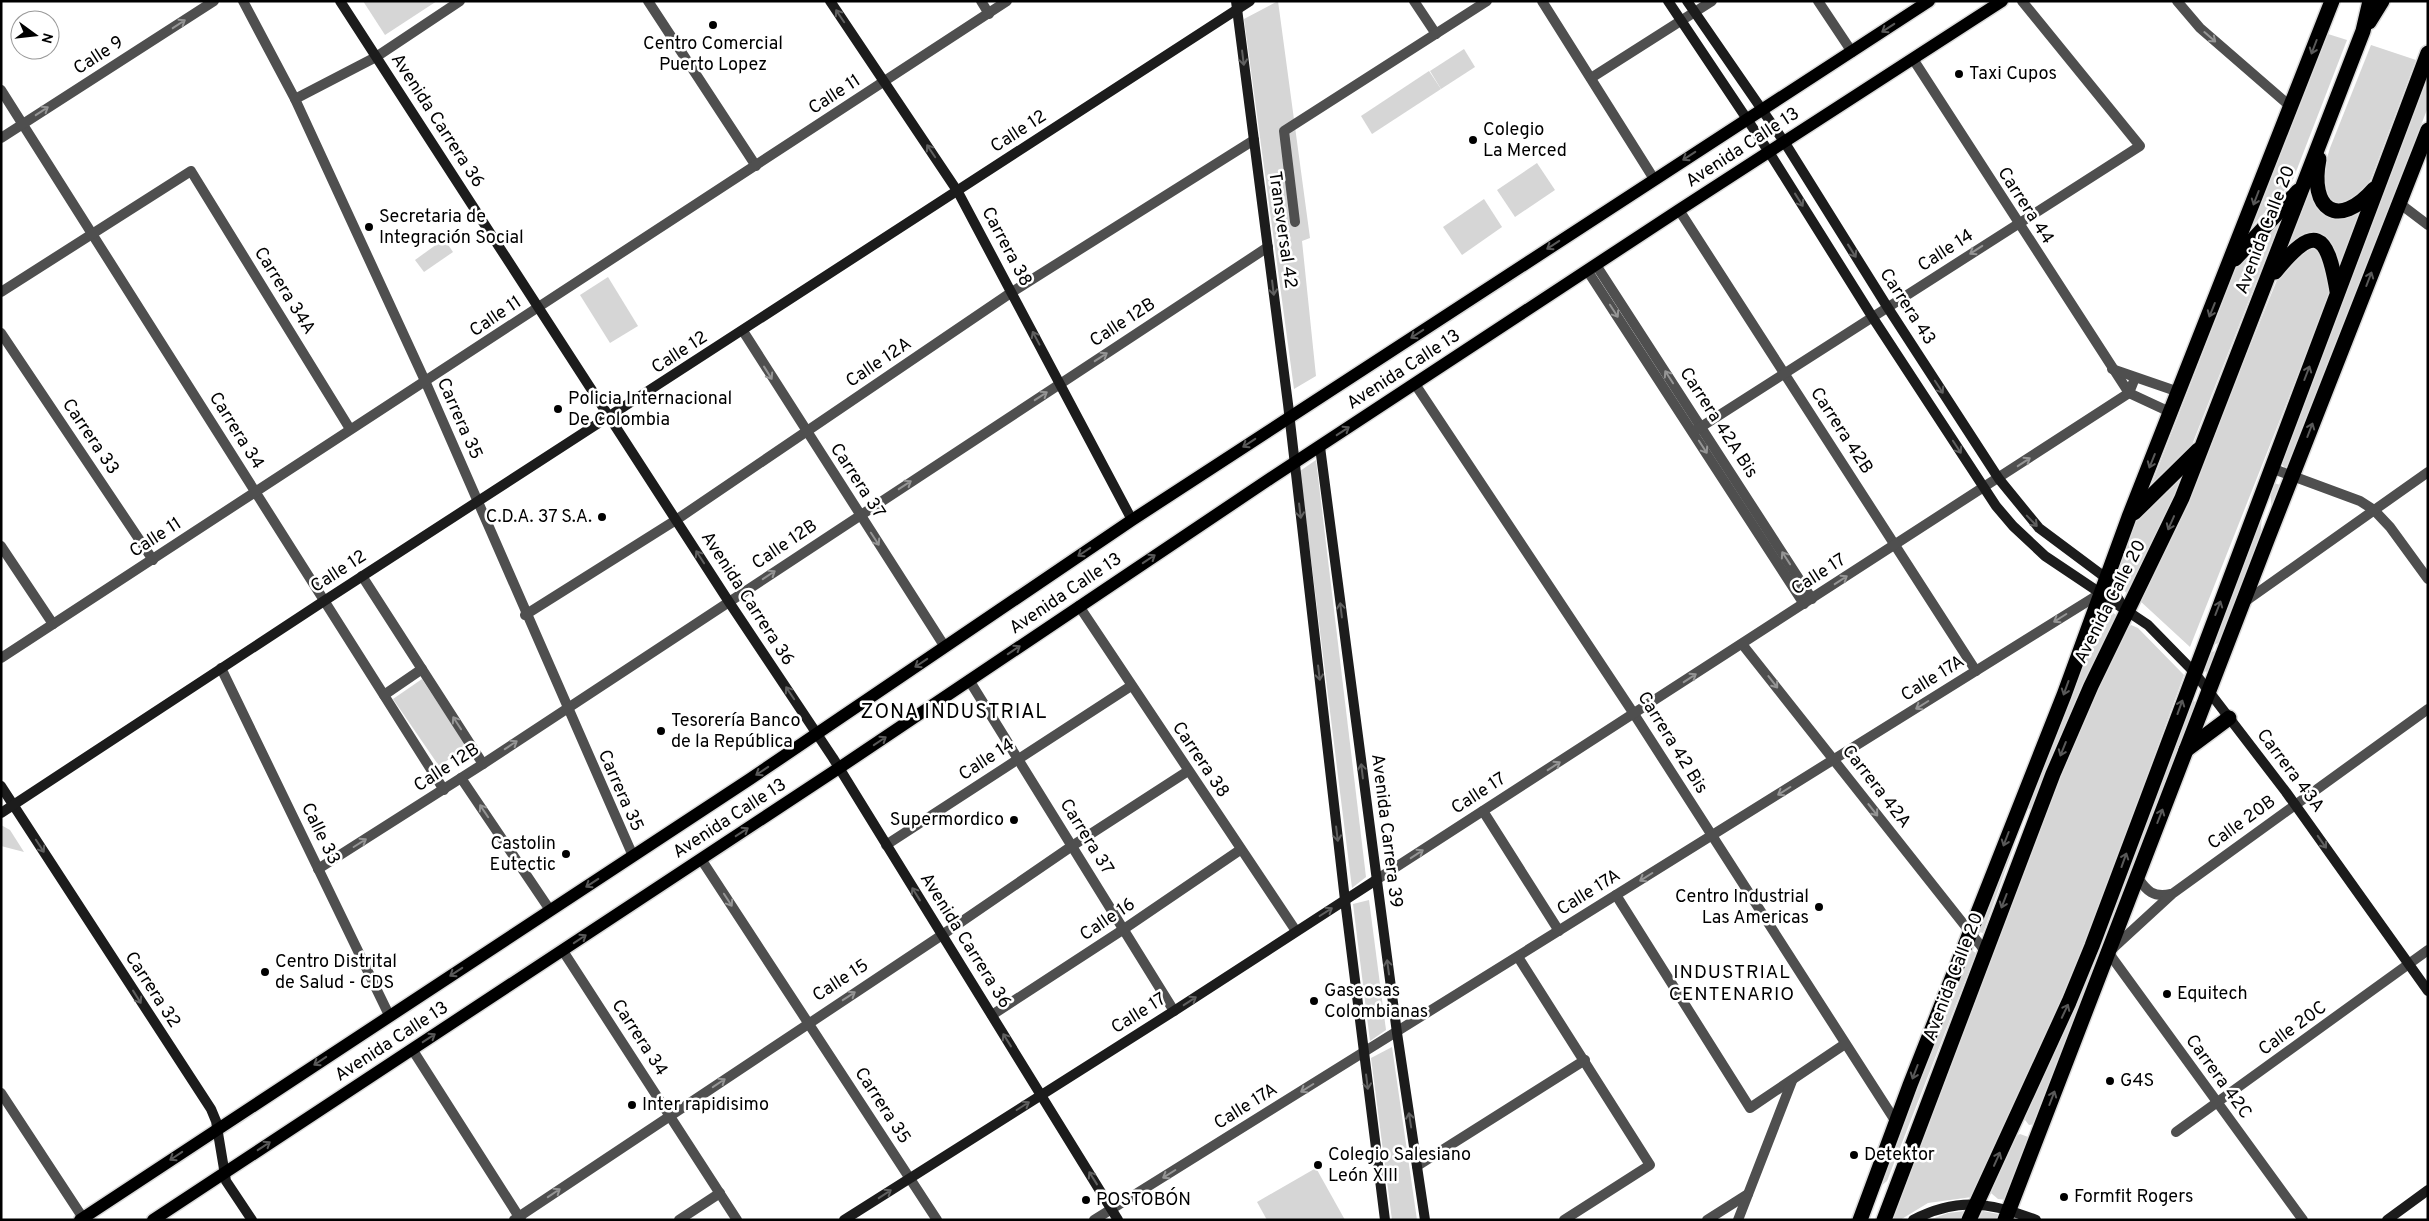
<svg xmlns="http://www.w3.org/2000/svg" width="2429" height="1221" font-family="Overpass,sans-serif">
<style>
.green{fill:#d6d6d6}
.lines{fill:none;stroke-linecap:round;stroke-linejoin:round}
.primary-casing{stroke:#dbdbdb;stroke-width:15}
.highway-casing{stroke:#dbdbdb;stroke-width:18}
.street{stroke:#4f4f4f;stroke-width:10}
.secondary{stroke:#1c1c1c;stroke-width:10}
.primary{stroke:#000;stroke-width:12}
.highway{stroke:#000;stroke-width:15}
.oneway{stroke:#606060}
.oneway2{stroke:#959595}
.oneway3{stroke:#595959}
.poi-dot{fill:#000;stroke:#fff;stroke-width:2}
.labels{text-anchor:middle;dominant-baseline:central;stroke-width:5;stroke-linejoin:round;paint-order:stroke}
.poi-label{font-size:18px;fill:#000;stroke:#fff;text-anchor:start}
.street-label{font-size:18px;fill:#000;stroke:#fff}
.neighbourhood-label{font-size:19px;letter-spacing:1px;fill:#000;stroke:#fff}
.quarter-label{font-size:20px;letter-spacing:1px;fill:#000;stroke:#fff}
</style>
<rect width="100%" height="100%" fill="#fff"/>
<g class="green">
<path d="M363,1H437L385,35Z"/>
<path d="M1278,1L1310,238L1302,241L1316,376L1294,389L1244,19Z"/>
<path d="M2328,34L2347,40L2292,182L2249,230Z"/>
<path d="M2371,45L2416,60L2371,179L2364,190L2344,206L2330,202L2325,195L2324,168L2330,148Z"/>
<path d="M1464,49L1475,67L1441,89L1430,71Z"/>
<path d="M1429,71L1441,89L1372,134L1361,116Z"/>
<path d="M2428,76V107L2289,468L2285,469L2281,462L2420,87Z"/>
<path d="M1537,163L1555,190L1515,217L1497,190Z"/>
<path d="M2312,179V198L2315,203L2362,207L2339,269C2334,229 2313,225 2284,251Z"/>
<path d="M1484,199L1502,227L1462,255L1443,227Z"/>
<path d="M2283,214L2188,455L2147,496L2239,260Z"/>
<path d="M444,239L453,252L424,272L415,260Z"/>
<path d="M2310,246L2323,252L2330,284L2329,296L2190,647L2139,600L2180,518L2277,280L2289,259Z"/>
<path d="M608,277L638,326L610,343L580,295Z"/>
<path d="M1316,460L1366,877L1352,888L1300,471Z"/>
<path d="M2182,474L2171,505L2128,594L2112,581L2135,523L2147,509Z"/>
<path d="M2274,483L2280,485L2281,488L2272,512L2270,490Z"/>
<path d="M2262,513L2260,544L2223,641L2211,646Z"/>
<path d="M2108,609L2116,615V619L2094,661L2031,809L2024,807L2100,611Z"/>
<path d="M2131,625L2138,628L2184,675L2082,953L1972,1197L1928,1203L1900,1220H1893L2019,879L2090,702L2124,633Z"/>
<path d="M2218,649L2209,671L2206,672L2204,670L2207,655Z"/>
<path d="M422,679L467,747L439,766L393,699Z"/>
<path d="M2192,699L2198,705L2110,935L2101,939Z"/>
<path d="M2017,821L2022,824L1983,933L1975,931Z"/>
<path d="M1,825L10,830L24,852L1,846Z"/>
<path d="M1369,900L1386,1030L1370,1041L1353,904Z"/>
<path d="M1968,948L1976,953L1887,1181L1872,1193Z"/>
<path d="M2096,968L2036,1124L2029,1125L2025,1120L2027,1111L2090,971Z"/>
<path d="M1392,1047L1417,1220H1392L1371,1058Z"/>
<path d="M2020,1134L2031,1138L2007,1200L1998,1199L1991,1193L2014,1137Z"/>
<path d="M1316,1168L1345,1220H1267L1257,1202Z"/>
<path d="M1965,1211L1961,1220H1929L1948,1213Z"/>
<path d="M1983,1211L2003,1215L2002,1220H1978Z"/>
</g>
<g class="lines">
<g class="primary-casing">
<g id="primary">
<path d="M80,1220L750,779L1132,520L1929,1"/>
<path d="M153,1220L839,768L1271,478L1679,210L2002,1"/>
</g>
</g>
<g class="highway-casing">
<g id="highway">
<path d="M2369,22L2382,1"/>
<path d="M2319,159C2309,210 2338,230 2374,189"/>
<path d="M2235,259L2298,191"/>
<path d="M2275,272C2315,223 2327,232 2337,291"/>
<path d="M2134,513L2198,450"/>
<path d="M2186,750L2229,718"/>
<path d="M1860,1220L1910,1085L2064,695L2129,517L2332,1"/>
<path d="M1884,1220L2053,774L2091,686L2182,498L2363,31L2370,1"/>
<path d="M1969,1220L2069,1002L2092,946L2428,53"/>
<path d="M2005,1220L2267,540L2428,130"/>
</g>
</g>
<g class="street">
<path d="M243,1L295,99L426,383L633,856"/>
<path d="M648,1L756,166"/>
<path d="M981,1L989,14"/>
<path d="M1414,1L1436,34"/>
<path d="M1542,1L1654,179"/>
<path d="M1818,1L1852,52"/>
<path d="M2177,1L2200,28L2291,107"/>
<path d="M1913,59L2129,393L2172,413"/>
<path d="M1591,78L1712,1"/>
<path d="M1,90L444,790"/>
<path d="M295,99L376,57L460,1"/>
<path d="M1,138L214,1"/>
<path d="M2399,203L2428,225"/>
<path d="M1679,210L1976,671"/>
<path d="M1295,222L1284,131L1487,1"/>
<path d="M1596,265L1812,599"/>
<path d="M1587,270L1804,604"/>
<path d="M1,292L191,171L350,429"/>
<path d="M743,331L945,647"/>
<path d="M1,333L153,560"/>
<path d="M2112,369L2173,390H2180"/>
<path d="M1415,384L1634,714L1896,1122"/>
<path d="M1693,432L2140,146L2022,1"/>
<path d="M2271,468L2360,501L2374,510L2390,527L2428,579"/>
<path d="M1,546L53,624"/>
<path d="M362,576L483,764"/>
<path d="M2243,603L2428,472"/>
<path d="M1079,606L1296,931"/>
<path d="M525,615L676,520L1012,292L1254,140"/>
<path d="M1742,644L1985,951"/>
<path d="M1,658L1007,1"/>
<path d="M221,668L389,1015"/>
<path d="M969,680L1174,1011"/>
<path d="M384,695L422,669"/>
<path d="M461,778L550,910"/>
<path d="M1483,811L1559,931"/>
<path d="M886,845L1131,686"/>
<path d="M701,859L937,1220"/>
<path d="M318,869L483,764L1268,247"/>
<path d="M2137,877C2147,891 2153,898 2171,894"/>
<path d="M1376,880L2129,393L2135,378"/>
<path d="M1616,895L1750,1108L1845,1044"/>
<path d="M2111,950L2172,894L2428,709"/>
<path d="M563,951L737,1220"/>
<path d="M2108,952L2303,1220"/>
<path d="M1518,957L1650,1165L1564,1220"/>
<path d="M992,1015L1124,929L1240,850"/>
<path d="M412,1049L521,1220"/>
<path d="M1,1093L83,1218"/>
<path d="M2176,1132L2428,950"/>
<path d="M1417,1166L1585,1060"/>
<path d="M514,1220L942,935L1072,846L1188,771"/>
<path d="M679,1220L720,1193"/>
<path d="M1094,1220L2101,593"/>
<path d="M1707,1220L1748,1194"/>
<path d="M1738,1220L1792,1081"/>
</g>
<g class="secondary">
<path d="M340,1L729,602L833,758L1118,1220"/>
<path d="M830,1L958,192L1132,520"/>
<path d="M1236,1L1288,404L1345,900L1385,1220"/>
<path d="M1668,1L1769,152L1873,318L1996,506L2013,526L2045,556L2148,625L2194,672L2286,792L2428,991"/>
<path d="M1687,1L1785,143L1888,308L1999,479L2039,528L2106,578L2122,605"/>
<path d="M1320,447L1397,1033L1425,1220"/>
<path d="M1,786L211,1109L216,1121L226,1181L252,1220"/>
<path d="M1,813L324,601L1250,1"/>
<path d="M844,1220L1174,1011L1376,880"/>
<path d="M1913,1220C1957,1197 1991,1202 2036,1220"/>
<path d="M2387,1220L2428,1190"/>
</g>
<use href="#primary" class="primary"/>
<use href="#highway" class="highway"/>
</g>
<defs><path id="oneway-shaft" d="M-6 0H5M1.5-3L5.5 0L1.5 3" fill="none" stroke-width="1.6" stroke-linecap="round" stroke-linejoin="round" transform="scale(1.25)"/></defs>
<g class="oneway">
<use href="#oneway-shaft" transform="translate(840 16) rotate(-124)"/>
<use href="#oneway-shaft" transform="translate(1243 58) rotate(83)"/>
<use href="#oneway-shaft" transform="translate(931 151) rotate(-124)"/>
<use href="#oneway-shaft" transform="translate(1799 200) rotate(58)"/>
<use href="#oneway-shaft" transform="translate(1852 251) rotate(58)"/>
<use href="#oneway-shaft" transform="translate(1273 288) rotate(83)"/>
<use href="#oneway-shaft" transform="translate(1036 338) rotate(-118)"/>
<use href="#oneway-shaft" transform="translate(1939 387) rotate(57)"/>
<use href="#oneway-shaft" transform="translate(1957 447) rotate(57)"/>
<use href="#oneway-shaft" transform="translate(1300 511) rotate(83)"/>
<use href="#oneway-shaft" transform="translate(2032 521) rotate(46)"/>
<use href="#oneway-shaft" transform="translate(700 557) rotate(-123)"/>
<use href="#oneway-shaft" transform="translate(1341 610) rotate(-97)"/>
<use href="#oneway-shaft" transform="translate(1319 673) rotate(83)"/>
<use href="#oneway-shaft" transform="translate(790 693) rotate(-124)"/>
<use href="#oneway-shaft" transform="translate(1362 771) rotate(-97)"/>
<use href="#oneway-shaft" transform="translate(1337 834) rotate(83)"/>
<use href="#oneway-shaft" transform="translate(2322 842) rotate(55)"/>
<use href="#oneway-shaft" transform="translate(40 846) rotate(57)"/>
<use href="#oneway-shaft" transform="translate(916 894) rotate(-122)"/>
<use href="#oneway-shaft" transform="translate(1326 912) rotate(-32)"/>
<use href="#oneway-shaft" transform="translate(1388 967) rotate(-98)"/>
<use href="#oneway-shaft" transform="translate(137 997) rotate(58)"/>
<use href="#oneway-shaft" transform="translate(1190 1001) rotate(-33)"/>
<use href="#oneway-shaft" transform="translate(1007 1040) rotate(-122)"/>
<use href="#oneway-shaft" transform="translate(1367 1082) rotate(83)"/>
<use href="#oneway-shaft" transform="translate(1023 1106) rotate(-32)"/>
<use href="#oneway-shaft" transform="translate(1410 1120) rotate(-99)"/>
<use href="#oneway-shaft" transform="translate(1093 1178) rotate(-122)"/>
<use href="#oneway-shaft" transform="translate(885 1194) rotate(-33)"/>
</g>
<g class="oneway2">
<use href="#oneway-shaft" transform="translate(179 24) rotate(-33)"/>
<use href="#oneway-shaft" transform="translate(2210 37) rotate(41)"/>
<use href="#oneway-shaft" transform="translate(42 111) rotate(-33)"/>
<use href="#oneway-shaft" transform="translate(1976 250) rotate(147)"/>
<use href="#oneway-shaft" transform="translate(1614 311) rotate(57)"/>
<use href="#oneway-shaft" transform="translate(1101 357) rotate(-33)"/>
<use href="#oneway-shaft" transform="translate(768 373) rotate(58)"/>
<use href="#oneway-shaft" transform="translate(1669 377) rotate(-123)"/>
<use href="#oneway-shaft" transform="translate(1041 396) rotate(-33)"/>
<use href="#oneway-shaft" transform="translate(1703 447) rotate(57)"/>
<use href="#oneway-shaft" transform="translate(2024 462) rotate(-33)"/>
<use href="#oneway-shaft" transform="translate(905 485) rotate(-33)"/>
<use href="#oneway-shaft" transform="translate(875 539) rotate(57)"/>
<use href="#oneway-shaft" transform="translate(1786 558) rotate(-123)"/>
<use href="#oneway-shaft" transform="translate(769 575) rotate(-34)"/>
<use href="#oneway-shaft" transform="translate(1841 580) rotate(-33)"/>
<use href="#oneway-shaft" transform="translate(2060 618) rotate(148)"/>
<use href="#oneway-shaft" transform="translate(1690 678) rotate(-33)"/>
<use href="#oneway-shaft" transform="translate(1773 682) rotate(52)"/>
<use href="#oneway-shaft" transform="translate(1922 705) rotate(148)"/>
<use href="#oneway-shaft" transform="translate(457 723) rotate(-123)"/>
<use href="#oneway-shaft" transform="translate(511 745) rotate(-34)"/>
<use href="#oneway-shaft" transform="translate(1554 766) rotate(-33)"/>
<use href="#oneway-shaft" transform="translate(1784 791) rotate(148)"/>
<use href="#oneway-shaft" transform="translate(1873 810) rotate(52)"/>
<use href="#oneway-shaft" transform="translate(484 811) rotate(-124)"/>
<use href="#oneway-shaft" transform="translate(360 843) rotate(-32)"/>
<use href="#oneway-shaft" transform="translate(1417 854) rotate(-33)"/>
<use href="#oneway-shaft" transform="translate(1646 877) rotate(148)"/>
<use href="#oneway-shaft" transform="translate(728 900) rotate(57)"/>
<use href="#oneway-shaft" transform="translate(849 996) rotate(-33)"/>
<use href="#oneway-shaft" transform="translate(719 1083) rotate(-34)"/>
<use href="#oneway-shaft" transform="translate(1307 1088) rotate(148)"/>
<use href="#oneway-shaft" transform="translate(1169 1174) rotate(148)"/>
<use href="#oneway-shaft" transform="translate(554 1193) rotate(-34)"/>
</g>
<g class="oneway3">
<use href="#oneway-shaft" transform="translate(1888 28) rotate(147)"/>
<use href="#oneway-shaft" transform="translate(2314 47) rotate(111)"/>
<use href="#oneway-shaft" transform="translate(1689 156) rotate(147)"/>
<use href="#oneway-shaft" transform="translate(2256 198) rotate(111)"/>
<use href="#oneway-shaft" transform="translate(1553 245) rotate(147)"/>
<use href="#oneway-shaft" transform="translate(2369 279) rotate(-69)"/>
<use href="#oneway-shaft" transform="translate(2212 310) rotate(112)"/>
<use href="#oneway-shaft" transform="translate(1417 334) rotate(147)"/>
<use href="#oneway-shaft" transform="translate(2307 373) rotate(-69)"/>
<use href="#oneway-shaft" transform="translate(2310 430) rotate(-69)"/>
<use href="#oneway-shaft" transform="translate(1343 431) rotate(-33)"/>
<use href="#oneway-shaft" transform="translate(1249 443) rotate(147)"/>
<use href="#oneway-shaft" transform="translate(2152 461) rotate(112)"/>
<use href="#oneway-shaft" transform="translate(2171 523) rotate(114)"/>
<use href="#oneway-shaft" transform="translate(1084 552) rotate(146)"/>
<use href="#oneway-shaft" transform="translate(1149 559) rotate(-34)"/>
<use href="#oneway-shaft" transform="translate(2218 608) rotate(-69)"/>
<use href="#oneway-shaft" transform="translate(1014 650) rotate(-34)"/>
<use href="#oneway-shaft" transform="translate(921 663) rotate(146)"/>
<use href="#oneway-shaft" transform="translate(2066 688) rotate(110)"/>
<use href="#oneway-shaft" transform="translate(2180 707) rotate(-70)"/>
<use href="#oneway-shaft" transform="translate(880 741) rotate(-34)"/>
<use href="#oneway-shaft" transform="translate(2063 749) rotate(112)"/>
<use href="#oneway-shaft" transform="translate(762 771) rotate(146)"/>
<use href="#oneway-shaft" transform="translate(2160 816) rotate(-69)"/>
<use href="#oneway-shaft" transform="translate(742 832) rotate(-33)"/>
<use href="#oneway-shaft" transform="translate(2006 839) rotate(111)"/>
<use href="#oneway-shaft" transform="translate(2124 860) rotate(-70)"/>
<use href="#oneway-shaft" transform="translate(592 883) rotate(147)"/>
<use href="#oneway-shaft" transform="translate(2004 901) rotate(111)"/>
<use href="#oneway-shaft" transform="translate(580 939) rotate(-34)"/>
<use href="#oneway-shaft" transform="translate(456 972) rotate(147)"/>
<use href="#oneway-shaft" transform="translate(2065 1011) rotate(-65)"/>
<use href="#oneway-shaft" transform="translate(429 1038) rotate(-33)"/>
<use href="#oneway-shaft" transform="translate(320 1061) rotate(146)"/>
<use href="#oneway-shaft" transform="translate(1915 1072) rotate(111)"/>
<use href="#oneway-shaft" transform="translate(2052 1098) rotate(-69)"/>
<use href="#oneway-shaft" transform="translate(264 1146) rotate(-33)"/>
<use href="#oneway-shaft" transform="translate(176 1156) rotate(146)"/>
<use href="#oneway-shaft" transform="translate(1997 1159) rotate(-66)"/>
</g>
<g class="poi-dot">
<circle cx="713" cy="25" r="5"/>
<circle cx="1959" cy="74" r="5"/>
<circle cx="1473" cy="140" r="5"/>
<circle cx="369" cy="227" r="5"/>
<circle cx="558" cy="409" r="5"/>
<circle cx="602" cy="517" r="5"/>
<circle cx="661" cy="731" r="5"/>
<circle cx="1014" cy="820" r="5"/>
<circle cx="566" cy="854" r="5"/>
<circle cx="1819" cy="907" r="5"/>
<circle cx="265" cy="972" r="5"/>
<circle cx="2167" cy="994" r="5"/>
<circle cx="1314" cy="1001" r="5"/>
<circle cx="2110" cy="1081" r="5"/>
<circle cx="632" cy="1105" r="5"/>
<circle cx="1854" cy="1155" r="5"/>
<circle cx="1318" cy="1165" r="5"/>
<circle cx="2064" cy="1197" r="5"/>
<circle cx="1086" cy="1200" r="5"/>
</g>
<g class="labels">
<g class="poi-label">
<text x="713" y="44" text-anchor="middle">Centro Comercial<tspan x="713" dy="21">Puerto Lopez</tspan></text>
<text x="1969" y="74">Taxi Cupos</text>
<text x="1483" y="130">Colegio<tspan x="1483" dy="21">La Merced</tspan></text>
<text x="379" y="217">Secretaria de<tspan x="379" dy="21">Integración Social</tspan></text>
<text x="568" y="399">Policia Internacional<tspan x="568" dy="21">De Colombia</tspan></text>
<text x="592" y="517" text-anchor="end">C.D.A. 37 S.A.</text>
<text x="671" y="721">Tesorería Banco<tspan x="671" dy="21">de la República</tspan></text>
<text x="1004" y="820" text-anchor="end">Supermordico</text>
<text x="556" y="844" text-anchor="end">Castolin<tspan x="556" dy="21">Eutectic</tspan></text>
<text x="1809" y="897" text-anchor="end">Centro Industrial<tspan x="1809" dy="21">Las Americas</tspan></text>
<text x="275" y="962">Centro Distrital<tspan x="275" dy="21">de Salud - CDS</tspan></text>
<text x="1324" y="991">Gaseosas<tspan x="1324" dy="21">Colombianas</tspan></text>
<text x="2177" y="994">Equitech</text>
<text x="2120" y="1081">G4S</text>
<text x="642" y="1105">Inter rapidisimo</text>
<text x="1328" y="1155">Colegio Salesiano<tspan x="1328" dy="21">León XIII</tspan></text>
<text x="1864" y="1155">Detektor</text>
<text x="2074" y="1197">Formfit Rogers</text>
<text x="1096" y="1200">POSTOBÓN</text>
</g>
<g class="street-label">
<text transform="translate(99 56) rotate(-33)">Calle 9</text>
<text transform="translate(835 95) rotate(-33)">Calle 11</text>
<text transform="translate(437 121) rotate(57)">Avenida Carrera 36</text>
<text transform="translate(1019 132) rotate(-33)">Calle 12</text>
<text transform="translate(1743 148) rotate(-33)">Avenida Calle 13</text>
<text transform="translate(2025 206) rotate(57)">Carrera 44</text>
<text transform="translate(1282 230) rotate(82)">Transversal 42</text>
<text transform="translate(2266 230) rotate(-69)">Avenida Calle 20</text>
<text transform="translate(1006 247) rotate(62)">Carrera 38</text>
<text transform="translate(1946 251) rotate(-33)">Calle 14</text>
<text transform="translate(284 291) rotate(58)">Carrera 34A</text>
<text transform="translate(1907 307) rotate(57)">Carrera 43</text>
<text transform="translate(496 317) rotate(-34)">Calle 11</text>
<text transform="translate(1123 323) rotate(-33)">Calle 12B</text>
<text transform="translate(680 353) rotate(-33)">Calle 12</text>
<text transform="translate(879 363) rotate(-34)">Calle 12A</text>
<text transform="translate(1404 370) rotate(-33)">Avenida Calle 13</text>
<text transform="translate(459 419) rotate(66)">Carrera 35</text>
<text transform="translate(1718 423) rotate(57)">Carrera 42A Bis</text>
<text transform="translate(236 431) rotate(58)">Carrera 34</text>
<text transform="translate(1841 431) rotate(57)">Carrera 42B</text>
<text transform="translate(90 437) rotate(56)">Carrera 33</text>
<text transform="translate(857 481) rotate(57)">Carrera 37</text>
<text transform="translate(156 538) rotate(-33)">Calle 11</text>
<text transform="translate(785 545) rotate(-34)">Calle 12B</text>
<text transform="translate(339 572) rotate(-33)">Calle 12</text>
<text transform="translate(1819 575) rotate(-33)">Calle 17</text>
<text transform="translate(1066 594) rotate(-34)">Avenida Calle 13</text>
<text transform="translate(747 599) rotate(57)">Avenida Carrera 36</text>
<text transform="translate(2111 602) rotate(-63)">Avenida Calle 20</text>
<text transform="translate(1933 679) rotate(-32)">Calle 17A</text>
<text transform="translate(1672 743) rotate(58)">Carrera 42 Bis</text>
<text transform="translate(987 760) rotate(-33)">Calle 14</text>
<text transform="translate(1200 760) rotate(56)">Carrera 38</text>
<text transform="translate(447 768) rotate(-33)">Calle 12B</text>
<text transform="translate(2290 771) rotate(53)">Carrera 43A</text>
<text transform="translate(1876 787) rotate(52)">Carrera 42A</text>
<text transform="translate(620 791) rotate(66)">Carrera 35</text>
<text transform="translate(1479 794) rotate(-33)">Calle 17</text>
<text transform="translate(730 819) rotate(-33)">Avenida Calle 13</text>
<text transform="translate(2242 823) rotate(-36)">Calle 20B</text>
<text transform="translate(1386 831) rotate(83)">Avenida Carrera 39</text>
<text transform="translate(320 834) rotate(64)">Calle 33</text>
<text transform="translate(1086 837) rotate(58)">Carrera 37</text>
<text transform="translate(1589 893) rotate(-32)">Calle 17A</text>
<text transform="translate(1108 920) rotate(-34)">Calle 16</text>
<text transform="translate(965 941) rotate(58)">Avenida Carrera 36</text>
<text transform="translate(1954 977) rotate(-69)">Avenida Calle 20</text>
<text transform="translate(841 981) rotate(-33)">Calle 15</text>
<text transform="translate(152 990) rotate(57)">Carrera 32</text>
<text transform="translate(1139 1014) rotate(-32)">Calle 17</text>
<text transform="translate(2293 1029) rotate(-36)">Calle 20C</text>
<text transform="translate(639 1038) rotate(57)">Carrera 34</text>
<text transform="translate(392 1042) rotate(-33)">Avenida Calle 13</text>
<text transform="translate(2218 1077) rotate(54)">Carrera 42C</text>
<text transform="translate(882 1106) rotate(57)">Carrera 35</text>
<text transform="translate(1246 1107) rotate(-32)">Calle 17A</text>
</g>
<g class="neighbourhood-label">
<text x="1732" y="973">INDUSTRIAL<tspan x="1732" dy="22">CENTENARIO</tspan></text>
</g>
<g class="quarter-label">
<text x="954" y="713">ZONA INDUSTRIAL</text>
</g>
</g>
<rect width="2429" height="1221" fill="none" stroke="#000000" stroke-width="5"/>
<g transform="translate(35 35) rotate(105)"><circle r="24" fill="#ffffff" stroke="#999999"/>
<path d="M0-4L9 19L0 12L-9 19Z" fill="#000000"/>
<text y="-8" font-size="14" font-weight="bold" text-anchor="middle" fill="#000000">N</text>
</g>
</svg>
